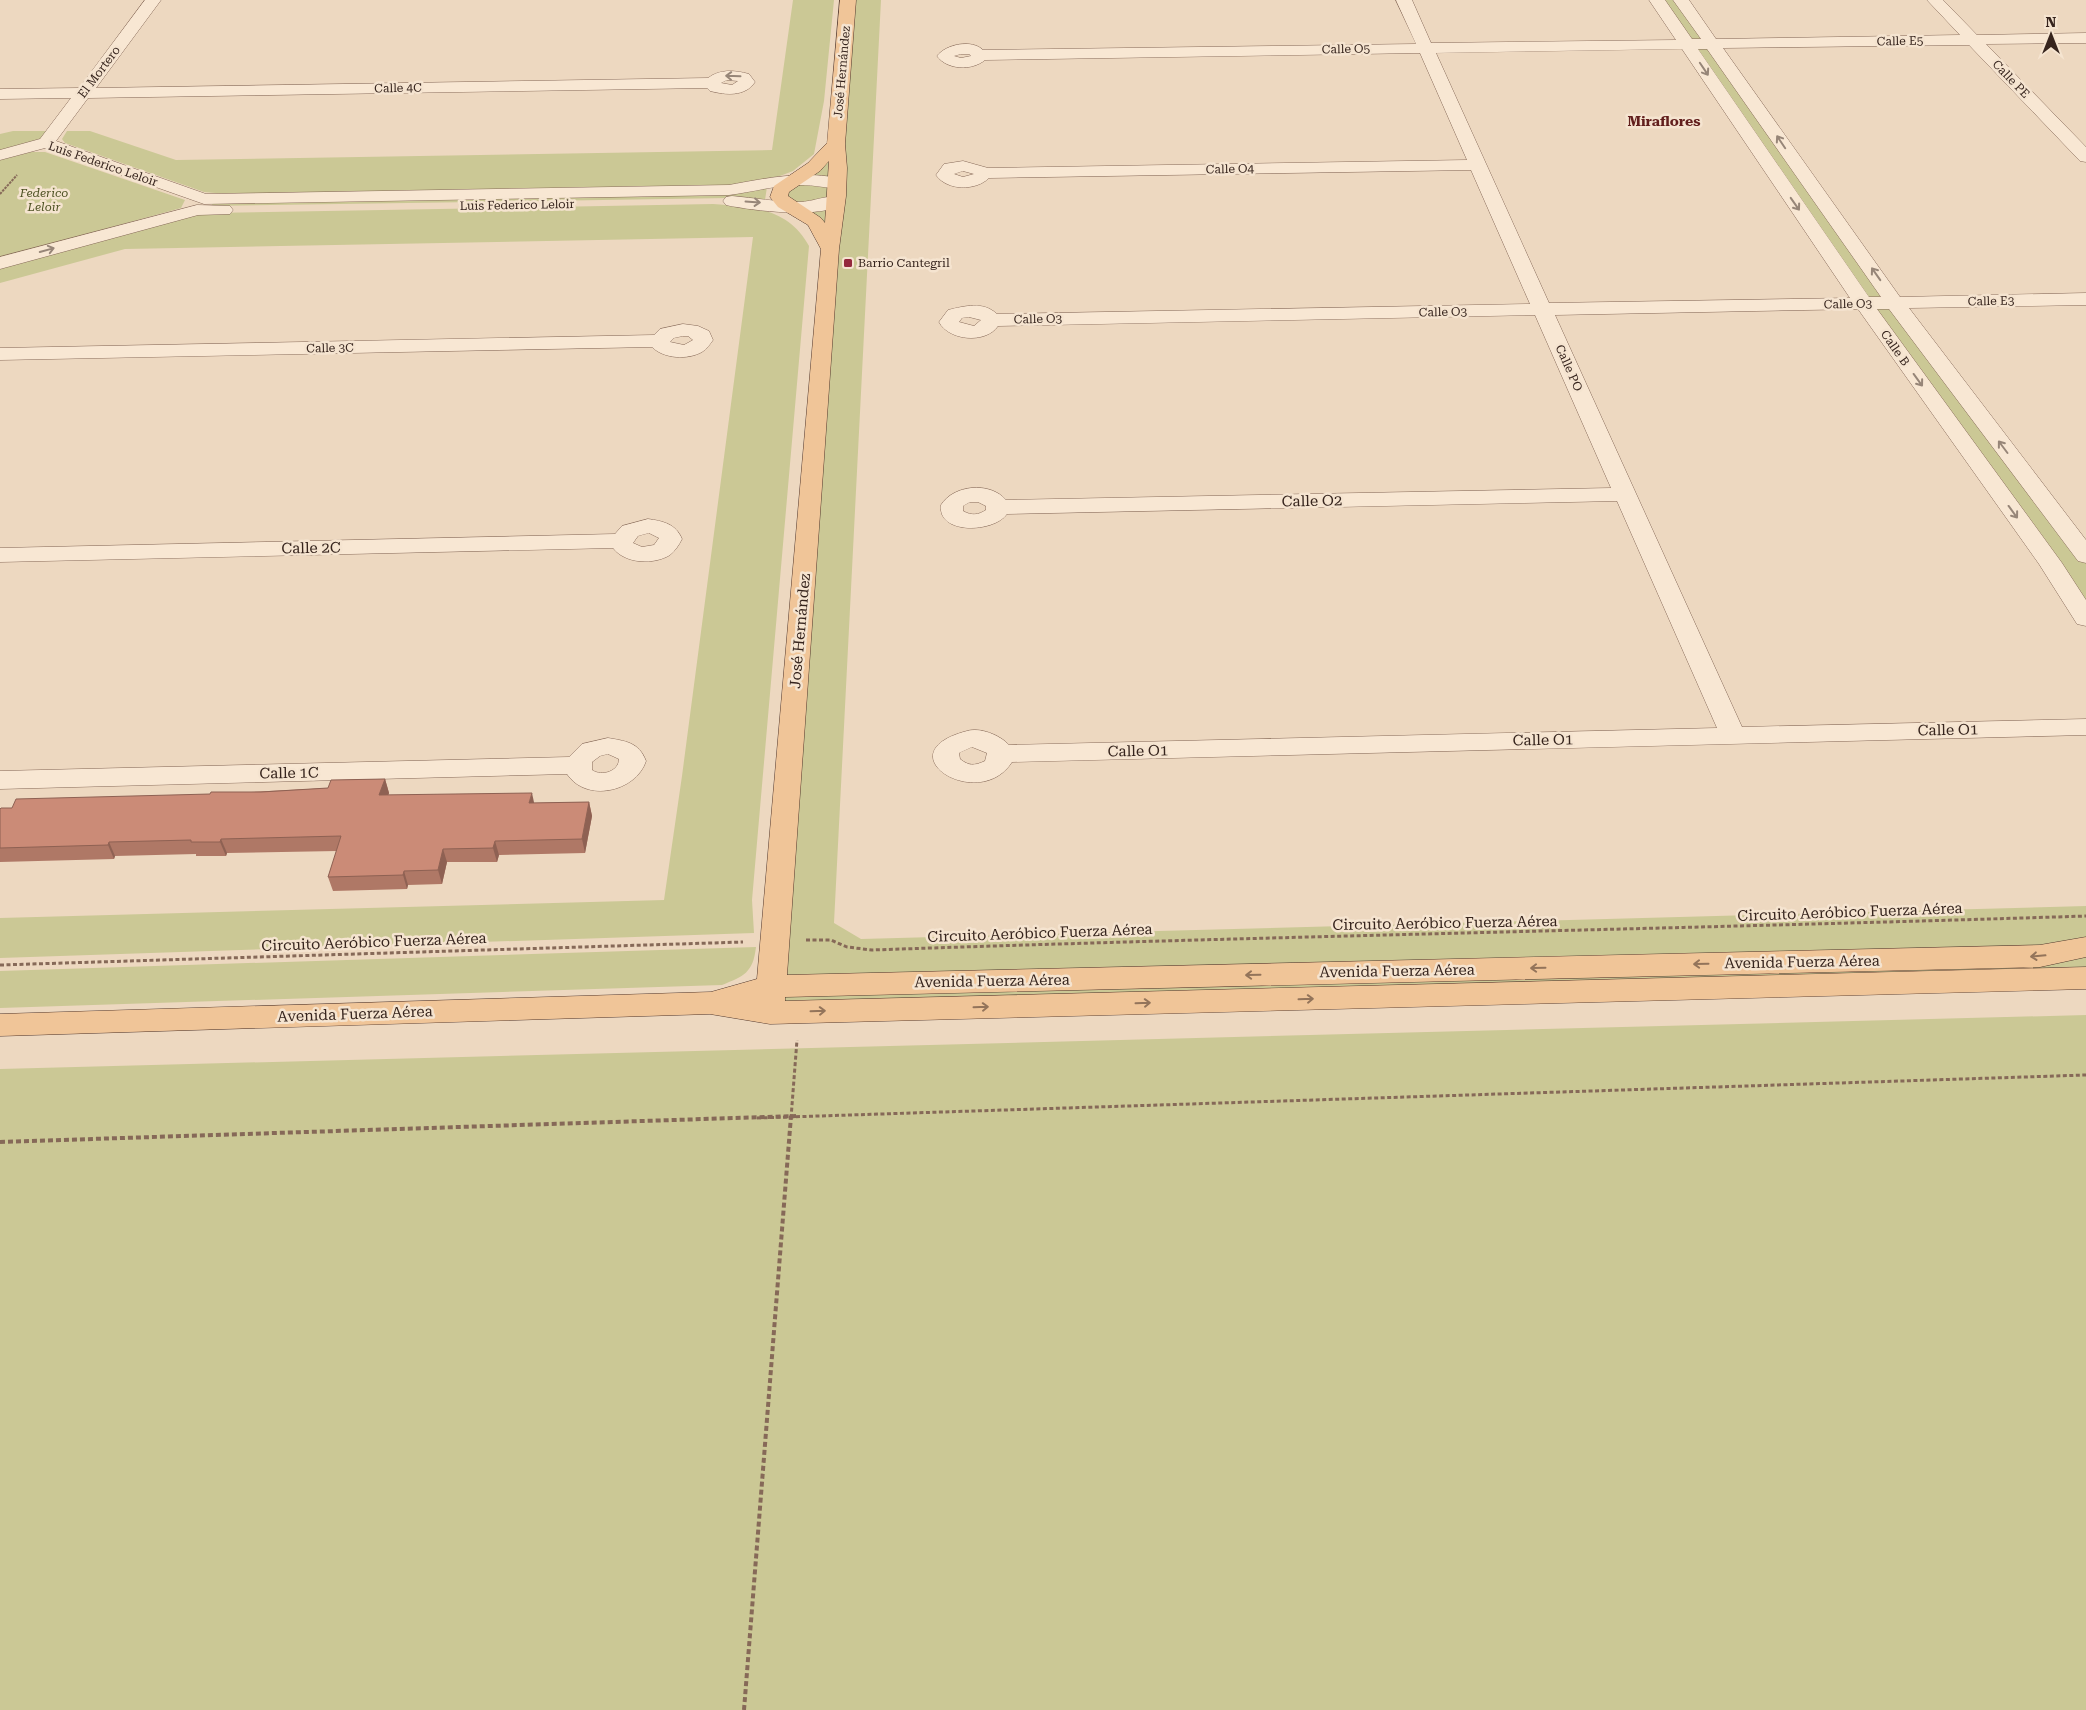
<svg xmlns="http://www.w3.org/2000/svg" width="2086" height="1710" font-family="'Roboto Serif',serif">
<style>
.green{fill:#cbc895}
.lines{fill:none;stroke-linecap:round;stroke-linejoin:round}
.minor-casing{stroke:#866958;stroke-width:1}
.major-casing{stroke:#53382d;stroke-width:1}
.path-far2{stroke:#866958;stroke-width:2;stroke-dasharray:2.5 1;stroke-linecap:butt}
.path-far1{stroke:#866958;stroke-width:3;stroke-dasharray:4 2.5;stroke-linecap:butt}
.path{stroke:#866958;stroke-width:4;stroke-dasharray:5 3;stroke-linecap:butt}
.minor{fill:#f8e7d3;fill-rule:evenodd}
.major{fill:#f0c598;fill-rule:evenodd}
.wall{fill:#af7866}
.shaded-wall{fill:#8e6153}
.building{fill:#cb8b77;stroke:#8e6153}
.oneway{stroke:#978678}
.oneway2{stroke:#93745a}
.poi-dot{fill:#94293d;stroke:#f5e4d0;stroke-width:2}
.labels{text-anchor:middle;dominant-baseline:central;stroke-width:5;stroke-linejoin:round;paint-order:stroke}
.far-street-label{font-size:12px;fill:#36241d;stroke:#f5e4d0}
.far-park-label{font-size:12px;font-style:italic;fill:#4e5224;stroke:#f5e4d0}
.far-poi-label{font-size:12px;fill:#36241d;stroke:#f5e4d0;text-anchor:start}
.far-neighbourhood-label{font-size:14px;font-weight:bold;fill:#621f1d;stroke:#f5e4d0}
.street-label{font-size:15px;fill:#36241d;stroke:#f5e4d0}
</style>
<rect width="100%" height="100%" fill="#edd8c0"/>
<g class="green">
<path d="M793,0H834L824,101L814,154L793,171L780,176L731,186L226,194L204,192L65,143L62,139L67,131H90L176,160L772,150Z"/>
<path d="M848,0H881L834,923L861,939L2086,906V978L770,1013L824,235L779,197L826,156Z"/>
<path d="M1657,0H1681L2086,556V619Z"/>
<path d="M13,131H47L40,140L0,152V134Z"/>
<path d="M31,152H45L185,200L181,208L0,258V160Z"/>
<path d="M767,187L765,200L729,198L211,206L214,202Z"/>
<path d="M713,204C753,207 788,208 809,246L752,900L754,933L0,958V918L664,900L682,776L753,237L125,249L0,283V266L189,216L210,213Z"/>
<path d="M756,947C753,973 744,976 722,985L0,1008V971Z"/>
<path d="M2086,1015V1710H0V1069Z"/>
</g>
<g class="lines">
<g class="minor-casing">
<g id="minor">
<path d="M145,0H161L96,88L708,78C720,69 734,70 749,74L755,82C745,97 726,95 710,91L707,88L88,98L56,141L206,194L729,185C768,178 804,170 843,179L846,183L843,187C831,190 813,184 800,185C776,185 752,192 729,195L204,204L45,148L0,160V150L40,139L71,98L0,99V89L79,88ZM727,80L738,81L732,85L721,83Z"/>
<path d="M1396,0H1412L1431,43L1676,40L1649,0H1665L1692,39H1701L1673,0H1689L1716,39L1960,35L1927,0H1943L1977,35L2086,33V43L1986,44L2086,147V162L2080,161L1969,45L1723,48L1900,297L2086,293V305L1909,308L2086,540V563L2078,561L1889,309H1877L2062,563L2086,600V626L2077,624L2039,564L1858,309L1555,315L1742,727L2086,719V735L1012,762C979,814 882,753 967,731C980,727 1000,735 1009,745L1717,728L1617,501L1007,514C994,533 937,535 941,505C953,485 990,481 1006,500L1611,488L1535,315L998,326C986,344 949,341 939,322L948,310C965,306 983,301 997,314L1530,304L1471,170L989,178C976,191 947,191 936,175L944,164L963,161L988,168L1467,160L1420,53L985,60C972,71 947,70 937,56C946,44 972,39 983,50L1416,44ZM1682,49L1850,298L1549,303L1436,53ZM1698,49H1707L1881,297H1869ZM961,54H969L971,56L961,58L954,56ZM963,171L974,174L963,177L954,174ZM969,317L981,320L974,326L959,322L962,318ZM970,502H978L986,506V510C978,515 972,516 963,511V506ZM972,747L987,753L985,761C974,766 969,766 960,759L959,753Z"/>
<path d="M732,196C754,198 777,202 799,202C813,202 829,194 841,197L844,201C830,221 748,210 726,205L723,201L726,197Z"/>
<path d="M197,205L230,206L233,210L230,214L198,215L0,269V257Z"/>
<path d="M683,324L698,326L709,331L713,340C710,344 707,349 702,352C688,360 664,359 652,347L0,360V348L654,335L660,329ZM683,336H688L693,340L684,345L670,342L674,338Z"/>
<path d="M648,519C663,521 676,524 682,539C679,545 675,551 670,555C654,565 625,564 613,548L0,562V548L615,534L622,526ZM649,533L659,538L654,545L642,547L633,543L638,536Z"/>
<path d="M608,738C625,741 639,742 646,761C636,792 586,803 567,774L0,789V771L569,757L582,744ZM608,754L619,759C619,771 602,777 592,770V762L600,756Z"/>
</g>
</g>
<g class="major-casing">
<path id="major" d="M840,0H856L845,144L847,168L846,196L839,249L787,975L2040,945L2086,937V957L2040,967L785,997V1001L2086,967V989L770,1024L710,1014L0,1036V1014L711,992L757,979L821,249L808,225L778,207L770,197L774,186L808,163L827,143ZM829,161L825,223L821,218L788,196L789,192L820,171Z"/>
</g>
<path class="path-far2" d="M0,194L17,175"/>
<g class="path-far1">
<path d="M806,940H831L847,947L872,950C1277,936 1681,929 2086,916"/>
<path d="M0,965L743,942"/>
<path d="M757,1118L2086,1075"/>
<path d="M791,1118L797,1040"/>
</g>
<g class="path">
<path d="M0,1142L796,1116"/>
<path d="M744,1710L791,1116"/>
</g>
<use href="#minor" class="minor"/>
<use href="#major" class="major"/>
</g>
<path class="wall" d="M385,779L389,793L388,795L534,803L589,802L592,816L585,853L499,855L497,862H447L442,884L408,885L407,889L333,891L328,877L337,851L227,853L226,856H196V854L115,856L114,859L0,862V809L210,794L328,788Z"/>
<g class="shaded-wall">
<path d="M385,779L389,793L384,809L379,795Z"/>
<path d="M532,793L535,807L529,803Z"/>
<path d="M589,802L592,816L585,853L582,839Z"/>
<path d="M221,839L227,853L226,856L220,842Z"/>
<path d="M495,841L499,855L497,862L493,848Z"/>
<path d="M109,842L115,856L114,859L108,845Z"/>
<path d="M443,849L447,862L442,884L438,870Z"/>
<path d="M404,871L408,885L407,889L403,875Z"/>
</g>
<path class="building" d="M385,779L379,795L532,793L529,803L589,802L582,839L495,841L493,848L443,849L438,870L404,871L403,875L328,877L341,836L221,839L220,842H191V840L109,842L108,845L0,848V809L1,808H12L16,799L210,794L211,792H261L328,788L331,780Z"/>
<defs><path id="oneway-shaft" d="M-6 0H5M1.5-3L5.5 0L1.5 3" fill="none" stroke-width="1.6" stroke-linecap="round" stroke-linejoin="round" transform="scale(1.25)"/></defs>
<g class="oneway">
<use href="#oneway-shaft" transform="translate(1704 69) rotate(56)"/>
<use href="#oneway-shaft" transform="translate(733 76) rotate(-178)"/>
<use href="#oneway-shaft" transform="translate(1781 142) rotate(-124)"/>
<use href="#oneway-shaft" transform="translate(753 202) rotate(4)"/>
<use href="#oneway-shaft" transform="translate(1795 204) rotate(55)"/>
<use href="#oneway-shaft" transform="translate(47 250) rotate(-15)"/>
<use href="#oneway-shaft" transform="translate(1876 274) rotate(-125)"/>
<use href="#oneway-shaft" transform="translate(1918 380) rotate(54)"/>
<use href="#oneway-shaft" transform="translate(2003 447) rotate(-127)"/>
<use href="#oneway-shaft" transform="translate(2013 512) rotate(54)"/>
</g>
<g class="oneway2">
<use href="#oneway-shaft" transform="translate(2038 956) rotate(175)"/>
<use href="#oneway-shaft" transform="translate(1701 964) rotate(179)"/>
<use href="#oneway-shaft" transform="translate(1538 968) rotate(179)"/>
<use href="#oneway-shaft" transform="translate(1253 975) rotate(179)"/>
<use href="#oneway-shaft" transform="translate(1306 999) rotate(-2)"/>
<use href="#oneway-shaft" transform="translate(1143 1003) rotate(-2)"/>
<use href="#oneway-shaft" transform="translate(981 1007) rotate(-2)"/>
<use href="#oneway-shaft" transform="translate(818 1011) rotate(-2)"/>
</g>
<rect class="poi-dot" x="843" y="258" width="10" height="10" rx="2.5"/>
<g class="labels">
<g class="far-street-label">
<text transform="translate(1900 41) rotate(-1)">Calle E5</text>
<text transform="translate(1346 49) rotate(-1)">Calle O5</text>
<text transform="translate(99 72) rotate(-53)">El Mortero</text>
<text transform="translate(842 72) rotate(-85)">José Hernández</text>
<text transform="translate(2011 79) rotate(46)">Calle PE</text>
<text transform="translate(398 88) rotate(-1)">Calle 4C</text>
<text transform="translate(103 164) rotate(19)">Luis Federico Leloir</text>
<text transform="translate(1230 169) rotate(-1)">Calle O4</text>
<text transform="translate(517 205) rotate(-1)">Luis Federico Leloir</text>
<text transform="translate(1991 301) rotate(-1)">Calle E3</text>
<text transform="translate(1848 304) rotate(-1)">Calle O3</text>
<text transform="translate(1443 312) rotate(-1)">Calle O3</text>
<text transform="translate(1038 319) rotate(-1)">Calle O3</text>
<text transform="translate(330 348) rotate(-1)">Calle 3C</text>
<text transform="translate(1895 348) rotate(55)">Calle B</text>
<text transform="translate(1569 368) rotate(66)">Calle PO</text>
</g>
<g class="far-park-label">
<text x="44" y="193">Federico<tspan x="44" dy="14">Leloir</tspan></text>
</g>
<g class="far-poi-label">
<text x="858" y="263">Barrio Cantegril</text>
</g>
<g class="far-neighbourhood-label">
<text x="1664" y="121">Miraflores</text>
</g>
<g class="street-label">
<text transform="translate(1312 501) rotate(-1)">Calle O2</text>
<text transform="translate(311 548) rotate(-1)">Calle 2C</text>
<text transform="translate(800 631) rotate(-85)">José Hernández</text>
<text transform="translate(1948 730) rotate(-1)">Calle O1</text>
<text transform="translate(1543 740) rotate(-1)">Calle O1</text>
<text transform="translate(1138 751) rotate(-1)">Calle O1</text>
<text transform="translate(289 773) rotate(-1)">Calle 1C</text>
<text transform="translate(1850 912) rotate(-2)">Circuito Aeróbico Fuerza Aérea</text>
<text transform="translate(1445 923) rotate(-1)">Circuito Aeróbico Fuerza Aérea</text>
<text transform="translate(1040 933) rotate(-2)">Circuito Aeróbico Fuerza Aérea</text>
<text transform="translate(374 942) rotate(-2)">Circuito Aeróbico Fuerza Aérea</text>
<text transform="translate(1802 962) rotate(-1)">Avenida Fuerza Aérea</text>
<text transform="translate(1397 971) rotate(-1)">Avenida Fuerza Aérea</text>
<text transform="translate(992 981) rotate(-1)">Avenida Fuerza Aérea</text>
<text transform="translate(355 1014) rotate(-2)">Avenida Fuerza Aérea</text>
</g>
</g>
<g transform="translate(2051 35)" stroke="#f5e4d0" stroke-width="4" paint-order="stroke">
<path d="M0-4L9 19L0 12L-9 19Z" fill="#36241d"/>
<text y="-8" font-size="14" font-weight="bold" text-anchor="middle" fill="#36241d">N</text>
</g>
</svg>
